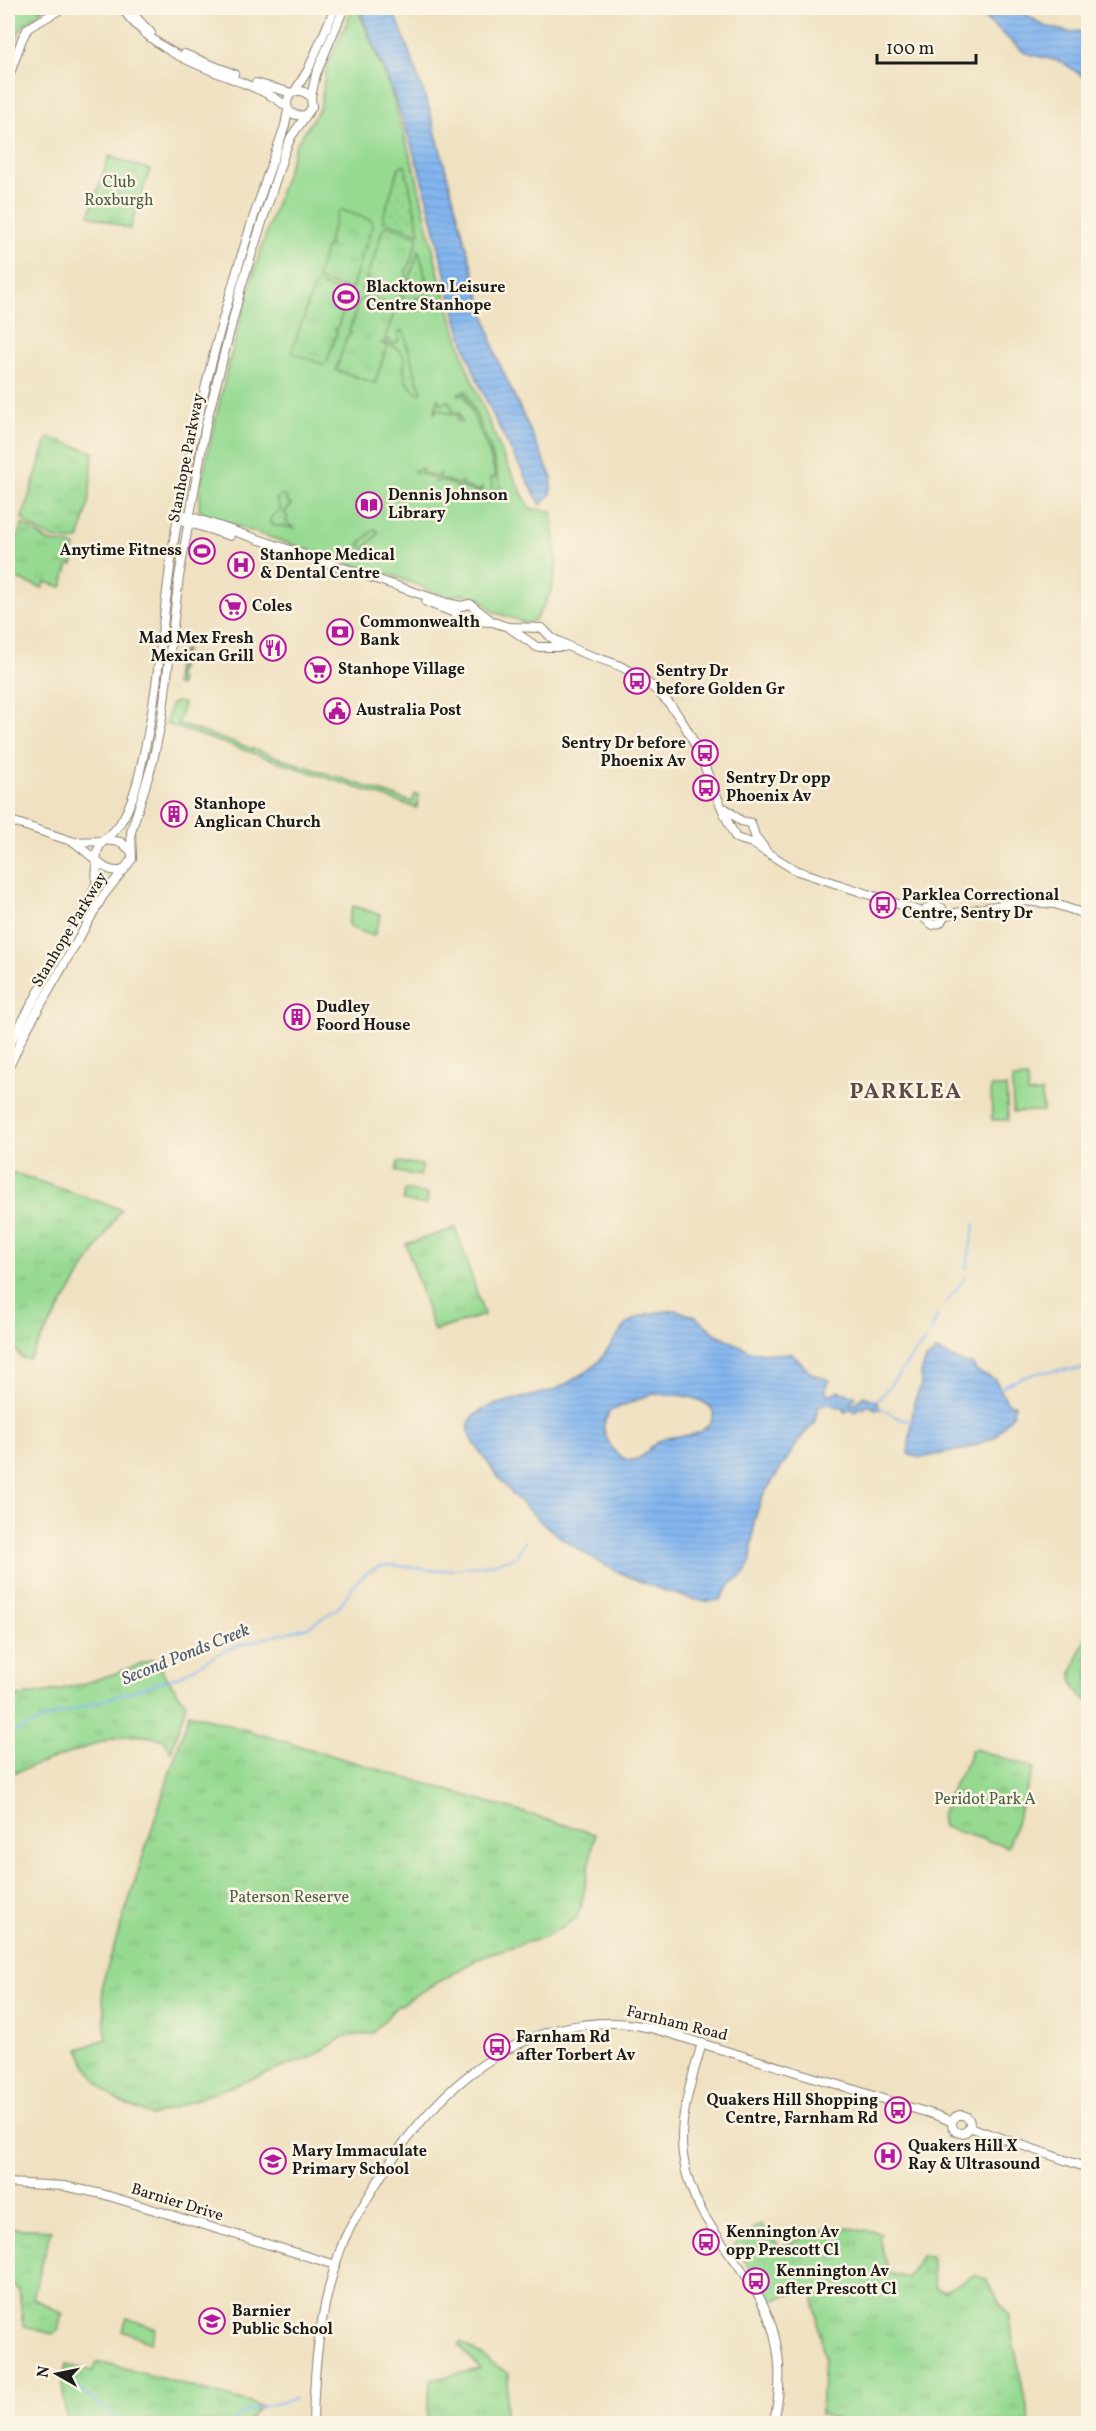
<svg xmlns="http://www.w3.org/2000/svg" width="1096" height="2431" font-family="Vollkorn,serif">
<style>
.grass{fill:#96da92;stroke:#597b57;stroke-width:1.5}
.forest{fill:url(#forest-crowns);stroke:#4a6b4c;stroke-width:1.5}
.park{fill:url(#park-tufts);stroke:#597b57;stroke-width:1.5}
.garden{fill:url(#garden-dots);stroke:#597b57;stroke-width:1.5}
.water{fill:url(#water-rules);stroke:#4f6886;stroke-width:1.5;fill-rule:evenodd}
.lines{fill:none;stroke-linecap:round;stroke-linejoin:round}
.stream{stroke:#82b5ef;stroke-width:2}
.secondary-casing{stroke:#867e6e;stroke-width:10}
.primary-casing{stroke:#867e6e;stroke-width:11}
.secondary{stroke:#fff;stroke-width:8}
.primary{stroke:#fff;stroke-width:9}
.labels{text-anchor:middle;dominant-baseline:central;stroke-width:5;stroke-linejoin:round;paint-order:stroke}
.park-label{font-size:16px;fill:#475e45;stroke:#fcf5e5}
.poi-label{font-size:16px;font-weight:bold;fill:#1c1c1c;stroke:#fcf5e5;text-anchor:start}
.street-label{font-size:16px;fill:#1c1c1c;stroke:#fcf5e5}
.water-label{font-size:18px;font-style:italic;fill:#455970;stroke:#fcf5e5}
.district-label{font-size:22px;font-weight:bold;letter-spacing:1.5px;fill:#5c4a46;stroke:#fcf5e5}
</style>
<defs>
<pattern id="forest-crowns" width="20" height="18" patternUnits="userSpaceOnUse" patternTransform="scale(1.5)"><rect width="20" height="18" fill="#78ba7c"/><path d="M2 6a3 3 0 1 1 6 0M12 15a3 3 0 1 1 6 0" fill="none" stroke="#679f6b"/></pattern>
<pattern id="park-tufts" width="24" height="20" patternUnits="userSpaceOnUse" patternTransform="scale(1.5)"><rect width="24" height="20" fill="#96da92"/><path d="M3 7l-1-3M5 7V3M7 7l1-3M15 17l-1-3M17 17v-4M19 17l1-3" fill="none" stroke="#81ba7d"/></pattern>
<pattern id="garden-dots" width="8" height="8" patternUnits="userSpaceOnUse" patternTransform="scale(1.5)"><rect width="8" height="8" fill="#96da92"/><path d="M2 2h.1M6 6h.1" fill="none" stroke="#81ba7d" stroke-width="1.8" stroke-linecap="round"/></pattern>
<pattern id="water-rules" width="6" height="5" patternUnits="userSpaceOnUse" patternTransform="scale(1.5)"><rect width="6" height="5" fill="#82b5ef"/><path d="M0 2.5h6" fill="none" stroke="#709bcc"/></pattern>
</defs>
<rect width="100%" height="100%" fill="#fcf5e5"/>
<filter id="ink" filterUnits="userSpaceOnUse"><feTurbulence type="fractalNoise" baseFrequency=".0167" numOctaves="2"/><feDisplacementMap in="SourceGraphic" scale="12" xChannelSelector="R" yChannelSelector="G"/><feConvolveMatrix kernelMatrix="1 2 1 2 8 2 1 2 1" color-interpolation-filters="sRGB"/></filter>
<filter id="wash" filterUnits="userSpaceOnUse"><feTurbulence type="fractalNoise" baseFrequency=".008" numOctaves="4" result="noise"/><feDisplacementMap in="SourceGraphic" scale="24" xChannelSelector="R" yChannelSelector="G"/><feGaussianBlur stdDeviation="1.35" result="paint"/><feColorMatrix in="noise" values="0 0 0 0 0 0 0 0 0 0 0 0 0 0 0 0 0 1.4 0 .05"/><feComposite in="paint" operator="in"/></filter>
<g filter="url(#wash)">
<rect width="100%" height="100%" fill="#efe1c1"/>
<g class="grass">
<path d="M353,8H357L389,85L416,175L439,275L466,365L504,458L530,509L552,511C557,558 563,579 535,620L526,623L494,612L481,599L465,594L446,597L392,575L376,573L204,515L199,508L201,482L227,370L256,264L296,145L320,108L326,69Z"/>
<path d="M177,702L184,704L178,724L412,802L415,794L419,795L417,808L166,724L171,704Z"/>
<path d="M1027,1078L1028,1094L1042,1093L1043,1111L1013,1112L1012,1079Z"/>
<path d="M991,1087H1006L1008,1120H992Z"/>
<path d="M398,1162L422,1165L420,1176L396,1172Z"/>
<path d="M405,1190L428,1194L427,1205L403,1201Z"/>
<path d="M127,2318L156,2329L151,2342L122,2331Z"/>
</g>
<path class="forest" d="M186,649L177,678L181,680L179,686L175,684L177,656Z"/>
<g class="park">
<path d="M8,8H45L21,28L8,60Z"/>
<path d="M109,156L150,170L130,229L89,215Z"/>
<path d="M342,210L371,220L373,224L363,253L360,255L361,258L352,288L348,290L318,280L317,276L326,247L330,245L328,242L338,213Z"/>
<path d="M387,226L417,236L418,239L408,269L405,270L407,274L397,303L393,305L364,295L362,292L372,262L375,261L374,257L383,228Z"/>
<path d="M317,284L347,294L348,297L338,327L335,329L337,332L327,362L323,364L294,354L292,350L302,321L305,319L304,315L314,285Z"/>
<path d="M363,299L392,309L394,312L384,342L381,343L387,346L375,383L336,370L347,336L351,334L349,331L359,301Z"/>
<path d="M48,437L93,452L89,502L79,540C55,542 39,535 22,518Z"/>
<path d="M23,524L48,541L75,546L73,554L76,556L73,565L69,564L62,587L45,582L43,588L8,576V558L12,559L16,546L13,545Z"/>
<path d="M353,906L381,915L374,936L350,928L348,923Z"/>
<path d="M8,1171L121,1209L29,1359L22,1358L8,1342Z"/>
<path d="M456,1228L484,1315L434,1331L406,1244Z"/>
<path d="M1088,1631V1702C1079,1695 1072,1686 1072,1673Z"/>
<path d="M153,1659L186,1704L171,1752L164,1740C147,1734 132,1734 113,1738L8,1775V1697C58,1694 107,1678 153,1659Z"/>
<path d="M189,1713L595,1834L581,1907L576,1919L546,1936L483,1956L396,2007L373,2033L343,2037L314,2056L151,2116C141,2109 130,2108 120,2102C102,2091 86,2069 79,2049L106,2039L102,1984Z"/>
<path d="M975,1749L1034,1768L1008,1847L943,1827L941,1815L952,1787L968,1761L971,1750Z"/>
<path d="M761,2224L780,2247C823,2229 834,2223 881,2233L879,2238L889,2273L907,2278L922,2255L931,2256L935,2288L945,2291L974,2275L986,2279L1008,2315L1030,2423L851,2424L821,2414L824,2356L812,2289L772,2300L735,2246L736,2240Z"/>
<path d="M8,2228L51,2230L33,2298L63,2314L59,2329L52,2334L23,2326L19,2290L8,2283Z"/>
<path d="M461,2342L509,2374L504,2423H427L430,2380L480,2369L459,2345Z"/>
<path d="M97,2363H106L261,2406L247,2423H67L62,2384L66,2365L93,2371Z"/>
</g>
<g class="garden">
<path d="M402,165L405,166L420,233L382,221L399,167Z"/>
<path d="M419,250L430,295L401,303Z"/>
<path d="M403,330L419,385L422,389L421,393C404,388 402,374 405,358L398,349L386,343L389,339L392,343H397L399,338L397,334Z"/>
<path d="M466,391L491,450L501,490L499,494L492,488L491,478L496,477L489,452L464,394L459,395L458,393Z"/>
<path d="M438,399L441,404L449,401L454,414L459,412L462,422L457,421L459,416L437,409L434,414Z"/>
<path d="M422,468V472L436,477L440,473L439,478L458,484L462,481L461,485L479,491L482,487L485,499L478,498L479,493L460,487L457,490V486L438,480L435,483V479L413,471Z"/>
<path d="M281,495L287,497L286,500L291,505L284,513L287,516L286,522L294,528L272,525L270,522L271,517L281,510L276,500Z"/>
<path d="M375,529L379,533L364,549L359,544Z"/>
</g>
<g class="water">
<path d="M359,8H391L401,29L429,108L496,356L552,478L551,494L541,505C516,460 490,414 472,366C450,308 440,246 424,187C407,125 383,66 359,8Z"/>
<path d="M973,8H1016L1044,26L1069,32L1080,31L1088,39V80L1062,62L1025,53Z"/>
<path d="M676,1310L696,1317L715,1333L750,1351L775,1354L791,1353L812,1374L829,1380L826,1386V1392L829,1395L838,1391L855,1396L856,1397L850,1403L854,1404L864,1396L877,1402L880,1409H875L868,1404L863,1409L862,1406L859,1407L856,1412L850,1409L845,1412L844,1408C831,1407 832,1399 818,1408L814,1424L803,1435L763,1495L754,1521L751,1560L744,1574L730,1585L720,1600C698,1604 683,1596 663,1590C591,1566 525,1520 483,1456C478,1448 466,1435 469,1424C476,1401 532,1398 551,1391C562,1387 573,1379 583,1374C607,1361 616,1328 636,1318C647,1312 664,1312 676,1310ZM651,1394C671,1395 704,1393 714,1413C712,1419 710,1425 704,1429C692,1439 673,1433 659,1441C650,1446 645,1458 634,1460C618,1463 602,1437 604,1424C605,1420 608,1415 610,1411Z"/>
<path d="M936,1351C950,1353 955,1364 972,1364L977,1372C1005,1381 994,1383 1008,1403L1015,1404L1012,1416L995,1437L966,1449L921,1458L908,1454L914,1402L921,1385V1373L926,1360Z"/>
</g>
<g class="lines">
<g class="stream">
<path d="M966,1269L975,1224"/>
<path d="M946,1302L965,1278"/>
<path d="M930,1333L938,1315"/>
<path d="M999,1388C1034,1370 1050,1370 1088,1369"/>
<path d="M872,1402L880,1398L926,1339"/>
<path d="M877,1406L902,1420L913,1421"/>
<path d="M8,1734L50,1717L180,1676L222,1652L240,1645L308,1627L338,1608L357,1581L368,1572L380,1566L392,1565L440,1571L492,1564L516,1557L525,1541"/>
<path d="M69,2380L124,2424"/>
<path d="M230,2424L245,2411L294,2399"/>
<path d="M488,2424L492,2418"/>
</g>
</g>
</g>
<g filter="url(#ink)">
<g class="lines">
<g class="secondary-casing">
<g id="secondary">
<path d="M122,8C150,47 189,62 233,79C252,87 271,93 287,107"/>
<path d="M130,11L151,33"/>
<path d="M184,54L234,74"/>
<path d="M8,79L22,39L28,28L63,8"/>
<path d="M256,83L292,93"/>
<path d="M295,91L308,70L335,8"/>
<path d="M305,115C274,120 288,75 311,97"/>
<path d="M186,515L447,603L461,606L470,604L493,622"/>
<path d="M184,521L230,536"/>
<path d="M426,602L458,614"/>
<path d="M458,614L465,621L493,622L508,627L537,647H564"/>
<path d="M508,627L542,628C546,631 548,635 552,638C557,641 563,643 568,646C589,658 614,660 635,674C697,713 704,779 736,838L752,843L795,870L925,913"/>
<path d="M726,809L741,821L751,823L755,836L765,849"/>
<path d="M8,820L74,842L104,841"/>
<path d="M104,840L121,842L131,851"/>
<path d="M74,842L97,861"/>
<path d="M124,870C113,873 105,869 97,861C94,843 110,838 119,825C134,803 140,773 145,748C161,676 163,601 176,528C200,391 237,257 285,126L288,110"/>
<path d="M925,913L926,920L933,925L940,923L945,915"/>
<path d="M925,913L927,908L935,905L942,908L945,915"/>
<path d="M945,915L1024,901L1055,904L1088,915"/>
<path d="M8,1047L88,903L96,884L97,862"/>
<path d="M8,1069L24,1034L103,896L132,859L131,832L153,761L162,718L179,577L206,424L242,284L285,151L291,137L312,107L311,97L316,74L344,8"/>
<path d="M702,2043C692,2080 678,2117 683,2155C689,2207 723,2242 751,2283C779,2326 786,2374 773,2424"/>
<circle cx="961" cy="2124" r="9"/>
<path d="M969,2127L1088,2168"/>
<path d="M8,2183L64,2186L102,2194L336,2265"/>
<path d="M313,2424C314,2360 321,2300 344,2240C352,2222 363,2206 373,2189C425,2102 504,2022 612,2023C642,2023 672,2034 700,2043C732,2053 764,2062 796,2072C831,2082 866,2093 901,2105C918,2110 937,2114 952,2122"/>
</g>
</g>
<g class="primary-casing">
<path id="primary" d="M1081,8L1088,16"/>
</g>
<use href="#secondary" class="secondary"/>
<use href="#primary" class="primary"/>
</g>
</g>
<defs>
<g id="stadium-ring" transform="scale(1.35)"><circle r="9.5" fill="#fcf5e5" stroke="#b5179e" stroke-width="1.5"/><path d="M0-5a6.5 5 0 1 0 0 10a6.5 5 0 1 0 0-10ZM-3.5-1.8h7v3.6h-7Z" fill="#b5179e"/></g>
<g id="library-ring" transform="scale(1.35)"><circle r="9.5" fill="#fcf5e5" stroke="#b5179e" stroke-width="1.5"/><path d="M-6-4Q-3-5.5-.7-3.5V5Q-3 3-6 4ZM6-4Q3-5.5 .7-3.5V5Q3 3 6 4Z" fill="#b5179e"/></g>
<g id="hospital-ring" transform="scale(1.35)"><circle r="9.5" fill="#fcf5e5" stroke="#b5179e" stroke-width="1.5"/><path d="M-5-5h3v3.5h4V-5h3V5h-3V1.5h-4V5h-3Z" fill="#b5179e"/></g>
<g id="supermarket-ring" transform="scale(1.35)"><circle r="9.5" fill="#fcf5e5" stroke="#b5179e" stroke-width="1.5"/><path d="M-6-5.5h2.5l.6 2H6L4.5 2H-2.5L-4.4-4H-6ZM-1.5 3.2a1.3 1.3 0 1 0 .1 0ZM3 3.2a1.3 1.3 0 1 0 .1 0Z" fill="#b5179e"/></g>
<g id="bank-ring" transform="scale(1.35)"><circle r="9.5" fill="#fcf5e5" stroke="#b5179e" stroke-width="1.5"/><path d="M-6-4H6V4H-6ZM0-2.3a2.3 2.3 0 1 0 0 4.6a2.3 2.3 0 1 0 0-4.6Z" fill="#b5179e"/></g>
<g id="restaurant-ring" transform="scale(1.35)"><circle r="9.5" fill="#fcf5e5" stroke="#b5179e" stroke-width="1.5"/><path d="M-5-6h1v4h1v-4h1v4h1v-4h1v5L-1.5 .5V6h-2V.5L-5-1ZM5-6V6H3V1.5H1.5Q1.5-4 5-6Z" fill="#b5179e"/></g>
<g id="bus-ring" transform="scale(1.35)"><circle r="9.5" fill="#fcf5e5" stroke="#b5179e" stroke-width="1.5"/><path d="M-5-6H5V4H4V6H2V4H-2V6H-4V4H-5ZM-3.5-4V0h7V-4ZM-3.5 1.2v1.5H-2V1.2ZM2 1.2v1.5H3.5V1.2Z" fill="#b5179e"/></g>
<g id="civic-ring" transform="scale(1.35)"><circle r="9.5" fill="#fcf5e5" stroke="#b5179e" stroke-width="1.5"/><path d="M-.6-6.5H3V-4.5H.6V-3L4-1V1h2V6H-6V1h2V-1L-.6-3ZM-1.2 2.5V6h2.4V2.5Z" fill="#b5179e"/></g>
<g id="building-ring" transform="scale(1.35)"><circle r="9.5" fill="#fcf5e5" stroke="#b5179e" stroke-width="1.5"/><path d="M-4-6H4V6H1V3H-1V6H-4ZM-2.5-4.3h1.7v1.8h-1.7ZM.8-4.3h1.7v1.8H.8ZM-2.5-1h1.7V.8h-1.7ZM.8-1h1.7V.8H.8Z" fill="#b5179e"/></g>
<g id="school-ring" transform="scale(1.35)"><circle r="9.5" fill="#fcf5e5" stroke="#b5179e" stroke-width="1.5"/><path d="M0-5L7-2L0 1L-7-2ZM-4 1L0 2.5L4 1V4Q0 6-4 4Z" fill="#b5179e"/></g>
</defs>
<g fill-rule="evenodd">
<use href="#stadium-ring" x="346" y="297"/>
<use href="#library-ring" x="369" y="505"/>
<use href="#stadium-ring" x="202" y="551"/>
<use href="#hospital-ring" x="241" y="565"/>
<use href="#supermarket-ring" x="233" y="607"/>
<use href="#bank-ring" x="340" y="632"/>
<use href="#restaurant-ring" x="273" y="648"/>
<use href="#supermarket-ring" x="318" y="670"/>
<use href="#bus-ring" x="637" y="681"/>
<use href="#civic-ring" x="337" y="711"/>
<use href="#bus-ring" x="705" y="753"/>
<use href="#bus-ring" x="706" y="788"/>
<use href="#building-ring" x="174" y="814"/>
<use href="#bus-ring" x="883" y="905"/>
<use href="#building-ring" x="297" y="1017"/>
<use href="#bus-ring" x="497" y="2047"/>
<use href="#bus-ring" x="898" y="2110"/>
<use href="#hospital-ring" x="888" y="2156"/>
<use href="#school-ring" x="273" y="2161"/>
<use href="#bus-ring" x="706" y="2242"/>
<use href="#bus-ring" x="756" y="2281"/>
<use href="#school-ring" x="212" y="2321"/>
</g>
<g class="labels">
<g class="park-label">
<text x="119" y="183">Club<tspan x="119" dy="18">Roxburgh</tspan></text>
<text x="985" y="1800">Peridot Park A</text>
<text x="289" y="1898">Paterson Reserve</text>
</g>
<g class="poi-label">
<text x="366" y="288">Blacktown Leisure<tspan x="366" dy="18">Centre Stanhope</tspan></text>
<text x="388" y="496">Dennis Johnson<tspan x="388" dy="18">Library</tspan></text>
<text x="182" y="551" text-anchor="end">Anytime Fitness</text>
<text x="260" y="556">Stanhope Medical<tspan x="260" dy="18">&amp; Dental Centre</tspan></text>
<text x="252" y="607">Coles</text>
<text x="360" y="623">Commonwealth<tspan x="360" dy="18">Bank</tspan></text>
<text x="254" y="639" text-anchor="end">Mad Mex Fresh<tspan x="254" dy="18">Mexican Grill</tspan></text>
<text x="338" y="670">Stanhope Village</text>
<text x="656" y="672">Sentry Dr<tspan x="656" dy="18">before Golden Gr</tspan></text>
<text x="356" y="711">Australia Post</text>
<text x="686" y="744" text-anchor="end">Sentry Dr before<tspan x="686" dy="18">Phoenix Av</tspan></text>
<text x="726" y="779">Sentry Dr opp<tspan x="726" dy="18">Phoenix Av</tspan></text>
<text x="194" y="805">Stanhope<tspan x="194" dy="18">Anglican Church</tspan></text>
<text x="902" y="896">Parklea Correctional<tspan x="902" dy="18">Centre, Sentry Dr</tspan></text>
<text x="316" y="1008">Dudley<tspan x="316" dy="18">Foord House</tspan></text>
<text x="516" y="2038">Farnham Rd<tspan x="516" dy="18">after Torbert Av</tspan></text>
<text x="878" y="2101" text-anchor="end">Quakers Hill Shopping<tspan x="878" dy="18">Centre, Farnham Rd</tspan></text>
<text x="908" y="2147">Quakers Hill X<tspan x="908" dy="18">Ray &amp; Ultrasound</tspan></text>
<text x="292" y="2152">Mary Immaculate<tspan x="292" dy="18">Primary School</tspan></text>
<text x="726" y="2233">Kennington Av<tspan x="726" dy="18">opp Prescott Cl</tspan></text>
<text x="776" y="2272">Kennington Av<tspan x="776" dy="18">after Prescott Cl</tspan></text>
<text x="232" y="2312">Barnier<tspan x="232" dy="18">Public School</tspan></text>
</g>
<g class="street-label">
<text transform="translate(187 458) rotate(-79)">Stanhope Parkway</text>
<text transform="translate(70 930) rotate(-59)">Stanhope Parkway</text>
<text transform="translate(677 2024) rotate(14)">Farnham Road</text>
<text transform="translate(177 2203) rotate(17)">Barnier Drive</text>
</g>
<g class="water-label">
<text transform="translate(186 1655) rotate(-22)">Second Ponds Creek</text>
</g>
<g class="district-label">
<text x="906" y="1092">PARKLEA</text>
</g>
</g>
<rect width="1096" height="2431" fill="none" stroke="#fcf5e5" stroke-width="30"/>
<g transform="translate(57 2374) rotate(279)" stroke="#fcf5e5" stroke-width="4.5" paint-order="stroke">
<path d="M0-4.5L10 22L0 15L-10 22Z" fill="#1c1c1c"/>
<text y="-9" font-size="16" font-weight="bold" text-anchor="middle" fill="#1c1c1c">N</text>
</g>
<path d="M877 54v9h99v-9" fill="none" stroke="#1c1c1c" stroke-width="3"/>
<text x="886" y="54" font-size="18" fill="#1c1c1c" stroke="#fcf5e5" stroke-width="4.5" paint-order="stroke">100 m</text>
</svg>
